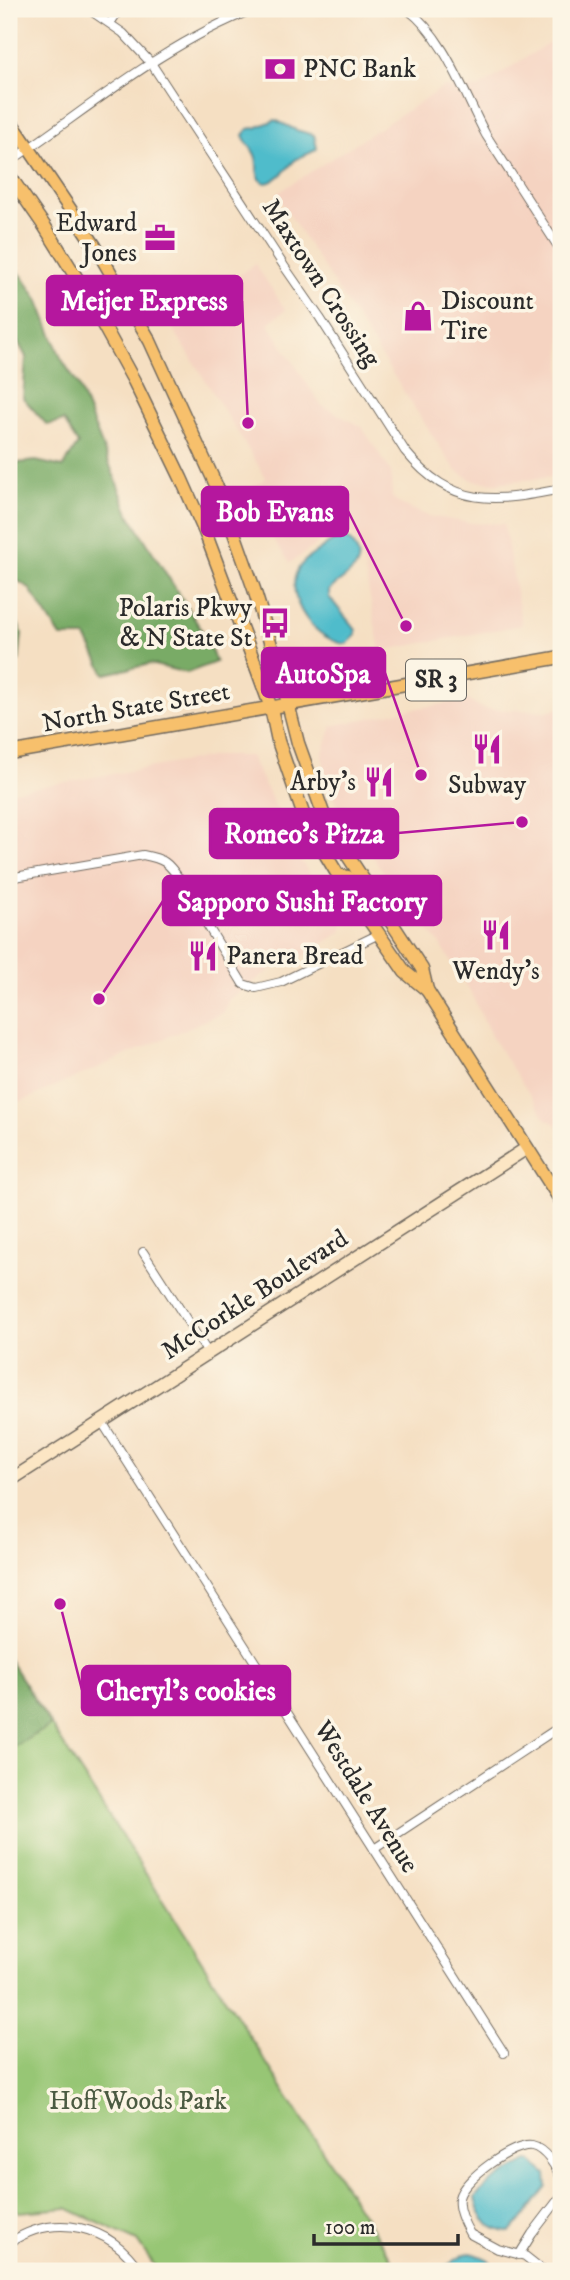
<svg xmlns="http://www.w3.org/2000/svg" width="570" height="2280" font-family="'IM FELL DW Pica',serif">
<style>
.built{fill:#f5d3c1}
.green{fill:#97c674;stroke:#617850;stroke-width:2}
.forest{fill:#79ab66;stroke:#526b48;stroke-width:2}
.water{fill:#50bccb;stroke:#3e747b;stroke-width:2}
.lines{fill:none;stroke-linecap:round;stroke-linejoin:round}
.street-casing{stroke:#726a60;stroke-width:10}
.secondary-casing{stroke:#726a60;stroke-width:15}
.primary-casing{stroke:#726a60;stroke-width:15}
.street{stroke:#fff;stroke-width:8}
.secondary{stroke:#fce6c4;stroke-width:12}
.primary{stroke:#f7c06c;stroke-width:12}
.labels{text-anchor:middle;dominant-baseline:central;stroke-width:7;stroke-linejoin:round;paint-order:stroke}
.shield{fill:#fcf5e5;stroke:#6a6863;stroke-width:2}
.shield-label{font-size:24px;font-weight:bold;fill:#2b2b2b}
.poi-label{font-size:26px;fill:#2b2b2b;stroke:#fcf5e5;text-anchor:start}
.street-label{font-size:26px;fill:#2b2b2b;stroke:#fcf5e5}
.park-label{font-size:26px;fill:#4b5a41;stroke:#fcf5e5}
.leader{fill:none;stroke:#b5179e;stroke-width:2.5}
.callout-dot{fill:#b5179e;stroke:#fcf5e5;stroke-width:2.5}
.callout{fill:#b5179e;stroke:#b5179e;stroke-width:2.5}
.callout-label{font-size:28px;text-anchor:middle;font-weight:bold;fill:#fff}
</style>
<rect width="100%" height="100%" fill="#fcf5e5"/>
<filter id="ink" filterUnits="userSpaceOnUse"><feTurbulence type="fractalNoise" baseFrequency=".0143" numOctaves="2"/><feDisplacementMap in="SourceGraphic" scale="14" xChannelSelector="R" yChannelSelector="G"/><feConvolveMatrix kernelMatrix="1 2 1 2 8 2 1 2 1" color-interpolation-filters="sRGB"/></filter>
<filter id="wash" filterUnits="userSpaceOnUse"><feTurbulence type="fractalNoise" baseFrequency=".00686" numOctaves="4" result="noise"/><feDisplacementMap in="SourceGraphic" scale="28" xChannelSelector="R" yChannelSelector="G"/><feGaussianBlur stdDeviation="1.57" result="paint"/><feColorMatrix in="noise" values="0 0 0 0 0 0 0 0 0 0 0 0 0 0 0 0 0 1.4 0 .05"/><feComposite in="paint" operator="in"/></filter>
<g filter="url(#wash)">
<rect width="100%" height="100%" fill="#f5dfc2"/>
<g class="built">
<path d="M561,35V476L496,483L474,481L457,471L447,458L276,194L444,87L478,88Z"/>
<path d="M255,264L286,310L268,323L321,405L362,427L391,472L392,497L398,503L428,516L472,523L504,524L522,625L380,651L361,549L345,525L290,563L267,530L246,491L266,478L169,322Z"/>
<path d="M468,700L484,709L549,711L561,708V1127L546,1119L492,1038L469,989L438,941L407,908L328,789L322,755L332,726L406,710Z"/>
<path d="M216,756H250L279,813L290,844L343,924V931L306,955L273,968L229,999L224,1012L9,1107V792Z"/>
</g>
<path class="green" d="M9,1660L51,1725L399,2271H158L137,2241L67,2208L18,2212L9,2197Z"/>
<g class="forest">
<path d="M9,263L22,276L38,299L61,358L78,385L130,516L204,634L216,662L187,673L150,664L105,674L86,637H61L29,588L9,575V464L36,461L63,467L78,444L64,421L47,425L23,398L26,357L9,325Z"/>
<path d="M9,605L22,633L19,661L9,666Z"/>
<path d="M9,1660L51,1725L9,1750Z"/>
</g>
<g class="water">
<path d="M275,120L296,130L314,135L317,148C311,155 302,154 294,161C288,168 264,197 258,174C256,169 258,163 256,158C254,149 246,144 243,135L248,129L255,128Z"/>
<path d="M344,537C354,542 363,556 356,567C350,575 337,583 329,590V597L356,630V635L347,644C318,642 289,606 295,577C298,564 310,556 320,550C328,544 335,538 344,537Z"/>
<path d="M527,2161H531L546,2174L547,2187L519,2223L510,2232C489,2231 479,2218 475,2198C486,2181 510,2172 527,2161Z"/>
<path d="M471,2253C482,2258 492,2256 493,2271H439L465,2254Z"/>
</g>
</g>
<g filter="url(#ink)">
<g class="lines">
<g class="street-casing">
<g id="street">
<path d="M88,9L123,33L151,63L284,266L320,318L405,451C453,509 494,502 561,489"/>
<path d="M407,9C445,37 464,94 486,135L561,251"/>
<path d="M110,23L120,9"/>
<path d="M9,162C89,108 164,44 254,9"/>
<path d="M9,878L143,855C164,859 168,862 180,880L243,984L256,988L281,982L379,934"/>
<path d="M143,1252L208,1353"/>
<path d="M102,1422L504,2053"/>
<path d="M374,1849L561,1726"/>
<path d="M9,2243C55,2212 110,2225 140,2271"/>
<path d="M519,2255L532,2234L561,2196"/>
<path d="M544,2271L525,2256L498,2249L470,2234C465,2225 457,2209 459,2198C462,2180 515,2142 532,2146C545,2149 556,2167 561,2178"/>
</g>
</g>
<g class="secondary-casing">
<path id="secondary" d="M9,1481L527,1148"/>
</g>
<g class="primary-casing">
<g id="primary">
<path d="M9,119L95,246L150,341L221,496L254,589L284,688L298,743L327,824L422,969L427,990L561,1201"/>
<path d="M9,175L45,227L84,290L134,381L181,478L205,532L258,672L271,708L278,741L306,822L338,875L405,972L427,990"/>
<path d="M9,753L561,657"/>
<path d="M342,876L348,877L370,904"/>
</g>
</g>
<use href="#street" class="street"/>
<use href="#secondary" class="secondary"/>
<use href="#primary" class="primary"/>
</g>
</g>
<defs>
<g id="bank-bare" transform="scale(2.415)"><path d="M-6-4H6V4H-6ZM0-2.3a2.3 2.3 0 1 0 0 4.6a2.3 2.3 0 1 0 0-4.6Z" fill="#b5179e" stroke="#fcf5e5" stroke-width="2.5" paint-order="stroke"/></g>
<g id="office-bare" transform="scale(2.415)"><path d="M-6-3h4V-5.5h4V-3h4V5H-6ZM-1-4.5V-3h2v-1.5ZM-6 0V1H6V0Z" fill="#b5179e" stroke="#fcf5e5" stroke-width="2.5" paint-order="stroke"/></g>
<g id="shop-bare" transform="scale(2.415)"><path d="M-5-2.5h2.3a2.7 3.5 0 0 1 5.4 0H5L5.5 6h-11ZM-1.5-2.5h3a1.5 2.3 0 0 0-3 0Z" fill="#b5179e" stroke="#fcf5e5" stroke-width="2.5" paint-order="stroke"/></g>
<g id="bus-bare" transform="scale(2.415)"><path d="M-5-6H5V4H4V6H2V4H-2V6H-4V4H-5ZM-3.5-4V0h7V-4ZM-3.5 1.2v1.5H-2V1.2ZM2 1.2v1.5H3.5V1.2Z" fill="#b5179e" stroke="#fcf5e5" stroke-width="2.5" paint-order="stroke"/></g>
<g id="restaurant-bare" transform="scale(2.415)"><path d="M-5-6h1v4h1v-4h1v4h1v-4h1v5L-1.5 .5V6h-2V.5L-5-1ZM5-6V6H3V1.5H1.5Q1.5-4 5-6Z" fill="#b5179e" stroke="#fcf5e5" stroke-width="2.5" paint-order="stroke"/></g>
</defs>
<g fill-rule="evenodd">
<use href="#bank-bare" x="280" y="69"/>
<use href="#office-bare" x="160" y="238"/>
<use href="#shop-bare" x="418" y="316"/>
<use href="#bus-bare" x="275" y="623"/>
<use href="#restaurant-bare" x="487" y="749"/>
<use href="#restaurant-bare" x="379" y="782"/>
<use href="#restaurant-bare" x="496" y="935"/>
<use href="#restaurant-bare" x="203" y="956"/>
</g>
<g class="labels">
<rect class="shield" x="406" y="659.5" width="60" height="41" rx="5"/>
<g class="shield-label">
<text x="436" y="680">SR 3</text>
</g>
<g class="poi-label">
<text x="303" y="69">PNC Bank</text>
<text x="137" y="223" text-anchor="end">Edward<tspan x="137" dy="30">Jones</tspan></text>
<text x="441" y="301">Discount<tspan x="441" dy="30">Tire</tspan></text>
<text x="252" y="608" text-anchor="end">Polaris Pkwy<tspan x="252" dy="30">&amp; N State St</tspan></text>
<text x="356" y="782" text-anchor="end">Arby's</text>
<text x="487" y="785" text-anchor="middle">Subway</text>
<text x="226" y="956">Panera Bread</text>
<text x="496" y="971" text-anchor="middle">Wendy's</text>
</g>
<g class="street-label">
<text transform="translate(321 283) rotate(57)">Maxtown Crossing</text>
<text transform="translate(136 708) rotate(-10)">North State Street</text>
<text transform="translate(255 1295) rotate(-33)">McCorkle Boulevard</text>
<text transform="translate(366 1797) rotate(58)">Westdale Avenue</text>
</g>
<g class="park-label">
<text x="138" y="2101">Hoff Woods Park</text>
</g>
</g>
<path class="leader" d="M248 423L242 301M406 626L348 511M421 775L385 673M522 822L398 833M99 999L163 901M60 1604L82 1690"/>
<g class="callout-dot">
<circle cx="248" cy="423" r="7"/>
<circle cx="406" cy="626" r="7"/>
<circle cx="421" cy="775" r="7"/>
<circle cx="522" cy="822" r="7"/>
<circle cx="99" cy="999" r="7"/>
<circle cx="60" cy="1604" r="7"/>
</g>
<g class="callout">
<rect x="47" y="276" width="195" height="49" rx="7"/>
<rect x="202" y="487" width="146" height="49" rx="7"/>
<rect x="262" y="648" width="123" height="49" rx="7"/>
<rect x="210" y="809" width="188" height="49" rx="7"/>
<rect x="163" y="876" width="278" height="49" rx="7"/>
<rect x="82" y="1666" width="208" height="49" rx="7"/>
</g>
<g class="callout-label">
<text x="144" y="310">Meijer Express</text>
<text x="275" y="521">Bob Evans</text>
<text x="323" y="683">AutoSpa</text>
<text x="304" y="843">Romeo's Pizza</text>
<text x="302" y="911">Sapporo Sushi Factory</text>
<text x="186" y="1700">Cheryl's cookies</text>
</g>
<rect width="570" height="2280" fill="none" stroke="#fcf5e5" stroke-width="35"/>
<path d="M314 2234v10h144v-10" fill="none" stroke="#2b2b2b" stroke-width="3.5"/>
<text x="325" y="2234" font-size="21" fill="#2b2b2b" stroke="#fcf5e5" stroke-width="5" paint-order="stroke">100 m</text>
</svg>
